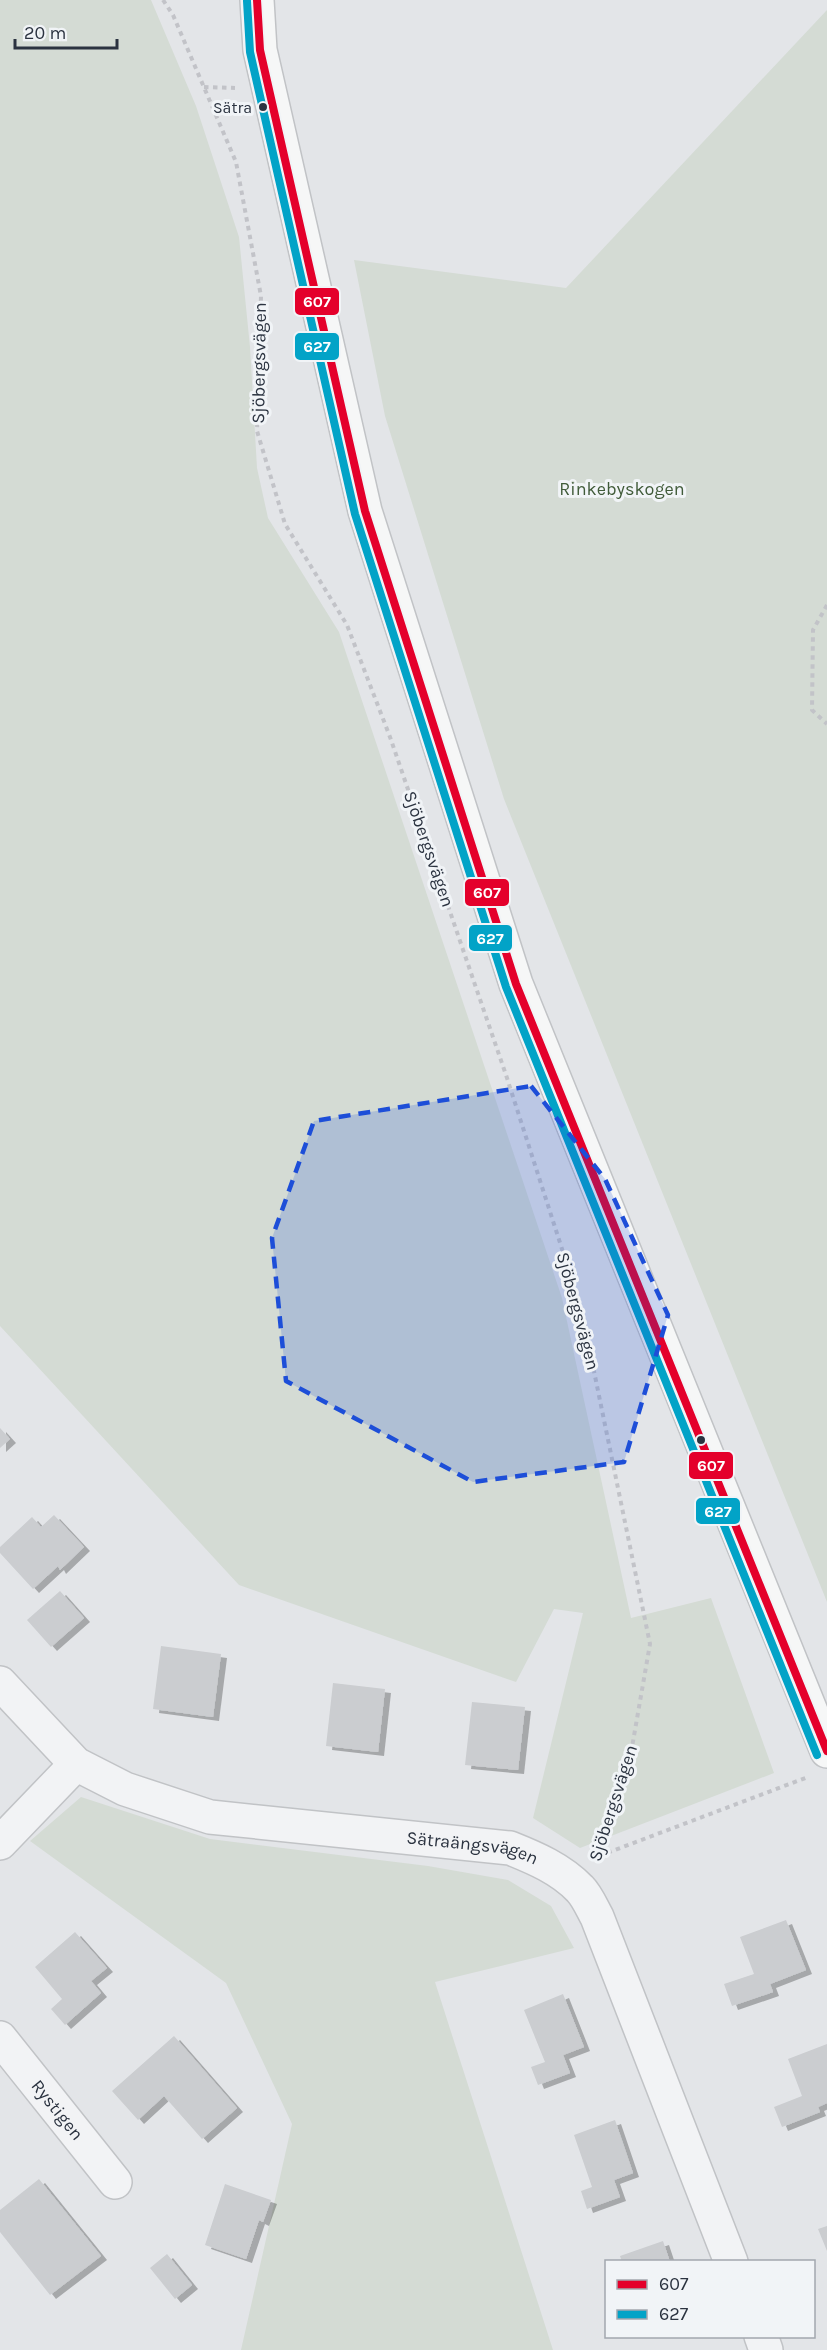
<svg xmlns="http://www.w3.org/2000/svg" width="827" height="2350" font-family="Karla,sans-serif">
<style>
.green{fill:#d4dbd4}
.building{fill:#cbcdd0;filter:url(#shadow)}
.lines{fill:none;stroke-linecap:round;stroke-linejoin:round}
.minor-casing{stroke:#c1c3c6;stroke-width:36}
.secondary-casing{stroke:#c1c3c6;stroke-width:36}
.path{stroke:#c2c3c8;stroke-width:4;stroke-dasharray:4.5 4.5;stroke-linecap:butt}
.minor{stroke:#f2f3f5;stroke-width:33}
.secondary{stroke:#f6f7f7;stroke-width:33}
.bus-1-casing{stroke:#f1f4f7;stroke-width:12}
.bus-2-casing{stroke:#f1f4f7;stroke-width:12}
.bus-1{stroke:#e4002b;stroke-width:8}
.bus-2{stroke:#02a3c7;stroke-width:8}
.marked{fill:#1d4ed8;fill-opacity:0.2;stroke:#1d4ed8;stroke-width:4.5;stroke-dasharray:12 8;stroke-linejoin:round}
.bus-dot{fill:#2b3340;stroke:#f1f4f7;stroke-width:2}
.labels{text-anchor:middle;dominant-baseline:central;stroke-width:6;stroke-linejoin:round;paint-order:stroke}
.bus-label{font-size:16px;fill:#2b3340;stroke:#f1f4f7;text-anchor:end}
.street-label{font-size:18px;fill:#2b3340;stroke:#f1f4f7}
.park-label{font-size:18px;fill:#405b39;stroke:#f1f4f7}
.line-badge{stroke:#f1f4f7;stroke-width:2}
.badge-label{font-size:16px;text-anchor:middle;font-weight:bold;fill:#fff}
</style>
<defs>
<filter id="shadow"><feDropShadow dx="6" dy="4" stdDeviation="0" flood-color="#0004"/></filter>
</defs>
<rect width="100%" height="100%" fill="#e3e5e8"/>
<g class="green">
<path d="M0,0H151L196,106L239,237L250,347L257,468L268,518L339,632L562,1298L631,1618L711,1598L774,1773L580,1848L533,1818L583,1613L554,1609L516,1682L239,1585L0,1326Z"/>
<path d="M827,10V1602L504,799L385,416L354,260L566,288Z"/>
<path d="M81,1797L210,1839L428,1866L508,1880L551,1906L574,1948L435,1982L553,2350H241L292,2124L226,1983L30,1841Z"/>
</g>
<g class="building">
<path d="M0,1428L10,1439L0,1448Z"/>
<path d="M54,1515L84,1547L60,1570L58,1566L33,1589L0,1553V1547L32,1517L41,1527Z"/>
<path d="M60,1591L84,1618L51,1647L27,1620Z"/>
<path d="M161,1646L221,1654L213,1717L153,1709Z"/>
<path d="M333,1683L385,1689L378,1752L326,1746Z"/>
<path d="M472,1702L525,1707L518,1770L465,1765Z"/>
<path d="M786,1920L806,1970L770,1984L773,1992L732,2006L724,1984L754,1974L740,1937Z"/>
<path d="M75,1932L107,1968L91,1981L101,1993L65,2025L51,2009L62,1999L35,1967Z"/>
<path d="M563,1994L584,2047L563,2055L570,2073L538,2085L531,2067L545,2062L524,2010Z"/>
<path d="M174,2036L237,2108L202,2139L164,2096L138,2120L112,2091Z"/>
<path d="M827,2044V2103L818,2107L820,2112L782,2127L774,2107L802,2096L788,2059Z"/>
<path d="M615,2120L633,2173L614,2180L620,2197L587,2209L581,2191L592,2187L574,2135Z"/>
<path d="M39,2179L101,2256L50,2295L0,2232V2210Z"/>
<path d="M225,2184L271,2200L263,2222L259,2220L246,2259L205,2245Z"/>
<path d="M827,2226V2251L818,2229Z"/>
<path d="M663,2241L670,2262H622L620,2256Z"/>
<path d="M167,2254L192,2285L175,2299L150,2268Z"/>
</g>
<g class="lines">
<g class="minor-casing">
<g id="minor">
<path id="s1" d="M0,1683L76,1764L125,1789L210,1817L510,1848C535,1858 561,1869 580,1889C587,1896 592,1908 597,1917L731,2262"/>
<path d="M0,1843L76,1764"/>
<path id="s2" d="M0,2038L115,2182"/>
<path d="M761,2336L766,2350"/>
</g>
</g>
<g class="secondary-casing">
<path id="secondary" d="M257,0L260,50L365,511L516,984L827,1751"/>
</g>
<g class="path">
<path d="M163,0L173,15L236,162L261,296L257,431L285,524L347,625L390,737L506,1075L581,1308L650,1644L631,1753L596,1860"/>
<path d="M204,87L235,88"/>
<path d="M827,605L813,630L812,710L827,724"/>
<path d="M599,1856L808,1777"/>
</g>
<use href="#minor" class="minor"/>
<use href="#secondary" class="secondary"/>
<g class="bus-1-casing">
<path id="bus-1" d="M257,0L260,50L365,511L516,984L827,1751"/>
</g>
<g class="bus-2-casing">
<path id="bus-2" d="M247,1L250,52L355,514L506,987L817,1755"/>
</g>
<use href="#bus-1" class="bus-1"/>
<use href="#bus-2" class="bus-2"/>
</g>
<path class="marked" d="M531,1086L605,1179L668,1315L624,1462L473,1482L286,1381L272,1238L314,1121Z"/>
<g class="bus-dot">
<circle cx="263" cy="107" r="5"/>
<circle cx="701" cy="1440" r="5"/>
</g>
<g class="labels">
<g class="bus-label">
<text x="252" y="107">Sätra</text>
</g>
<g class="street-label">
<text transform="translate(259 363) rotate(-89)">Sjöbergsvägen</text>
<text transform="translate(429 849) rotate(71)">Sjöbergsvägen</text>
<text transform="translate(578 1311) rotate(75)">Sjöbergsvägen</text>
<text transform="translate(613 1803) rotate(-72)">Sjöbergsvägen</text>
<text stroke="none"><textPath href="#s1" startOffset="520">Sätraängsvägen</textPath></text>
<text stroke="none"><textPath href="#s2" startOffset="92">Rystigen</textPath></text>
</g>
<g class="park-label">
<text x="622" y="489">Rinkebyskogen</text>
</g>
</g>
<g class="line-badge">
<rect x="294" y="287" width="46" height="29" rx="6" fill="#e4002b"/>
<rect x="294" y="332" width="46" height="29" rx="6" fill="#02a3c7"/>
<rect x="464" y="878" width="46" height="29" rx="6" fill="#e4002b"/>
<rect x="468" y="924" width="45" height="28" rx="6" fill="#02a3c7"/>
<rect x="688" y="1451" width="46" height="29" rx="6" fill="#e4002b"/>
<rect x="695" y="1497" width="46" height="28" rx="6" fill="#02a3c7"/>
</g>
<g class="badge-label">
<text x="317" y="307">607</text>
<text x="317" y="352">627</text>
<text x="487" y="898">607</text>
<text x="490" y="944">627</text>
<text x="711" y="1471">607</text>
<text x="718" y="1517">627</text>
</g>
<rect x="605" y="2260" width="210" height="78" fill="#f1f4f7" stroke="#a2a7ae" stroke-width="1.5"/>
<rect x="617" y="2280" width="30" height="9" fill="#e4002b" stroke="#a2a7ae" stroke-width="1.5"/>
<text x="659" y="2290" font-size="18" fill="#2b3340">607</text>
<rect x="617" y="2310" width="30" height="9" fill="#02a3c7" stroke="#a2a7ae" stroke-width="1.5"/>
<text x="659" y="2320" font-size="18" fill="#2b3340">627</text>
<path d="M15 39v9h102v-9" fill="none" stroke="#2b3340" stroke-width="3"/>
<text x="24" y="39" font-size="18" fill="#2b3340" stroke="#f1f4f7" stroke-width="4.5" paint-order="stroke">20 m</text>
</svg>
